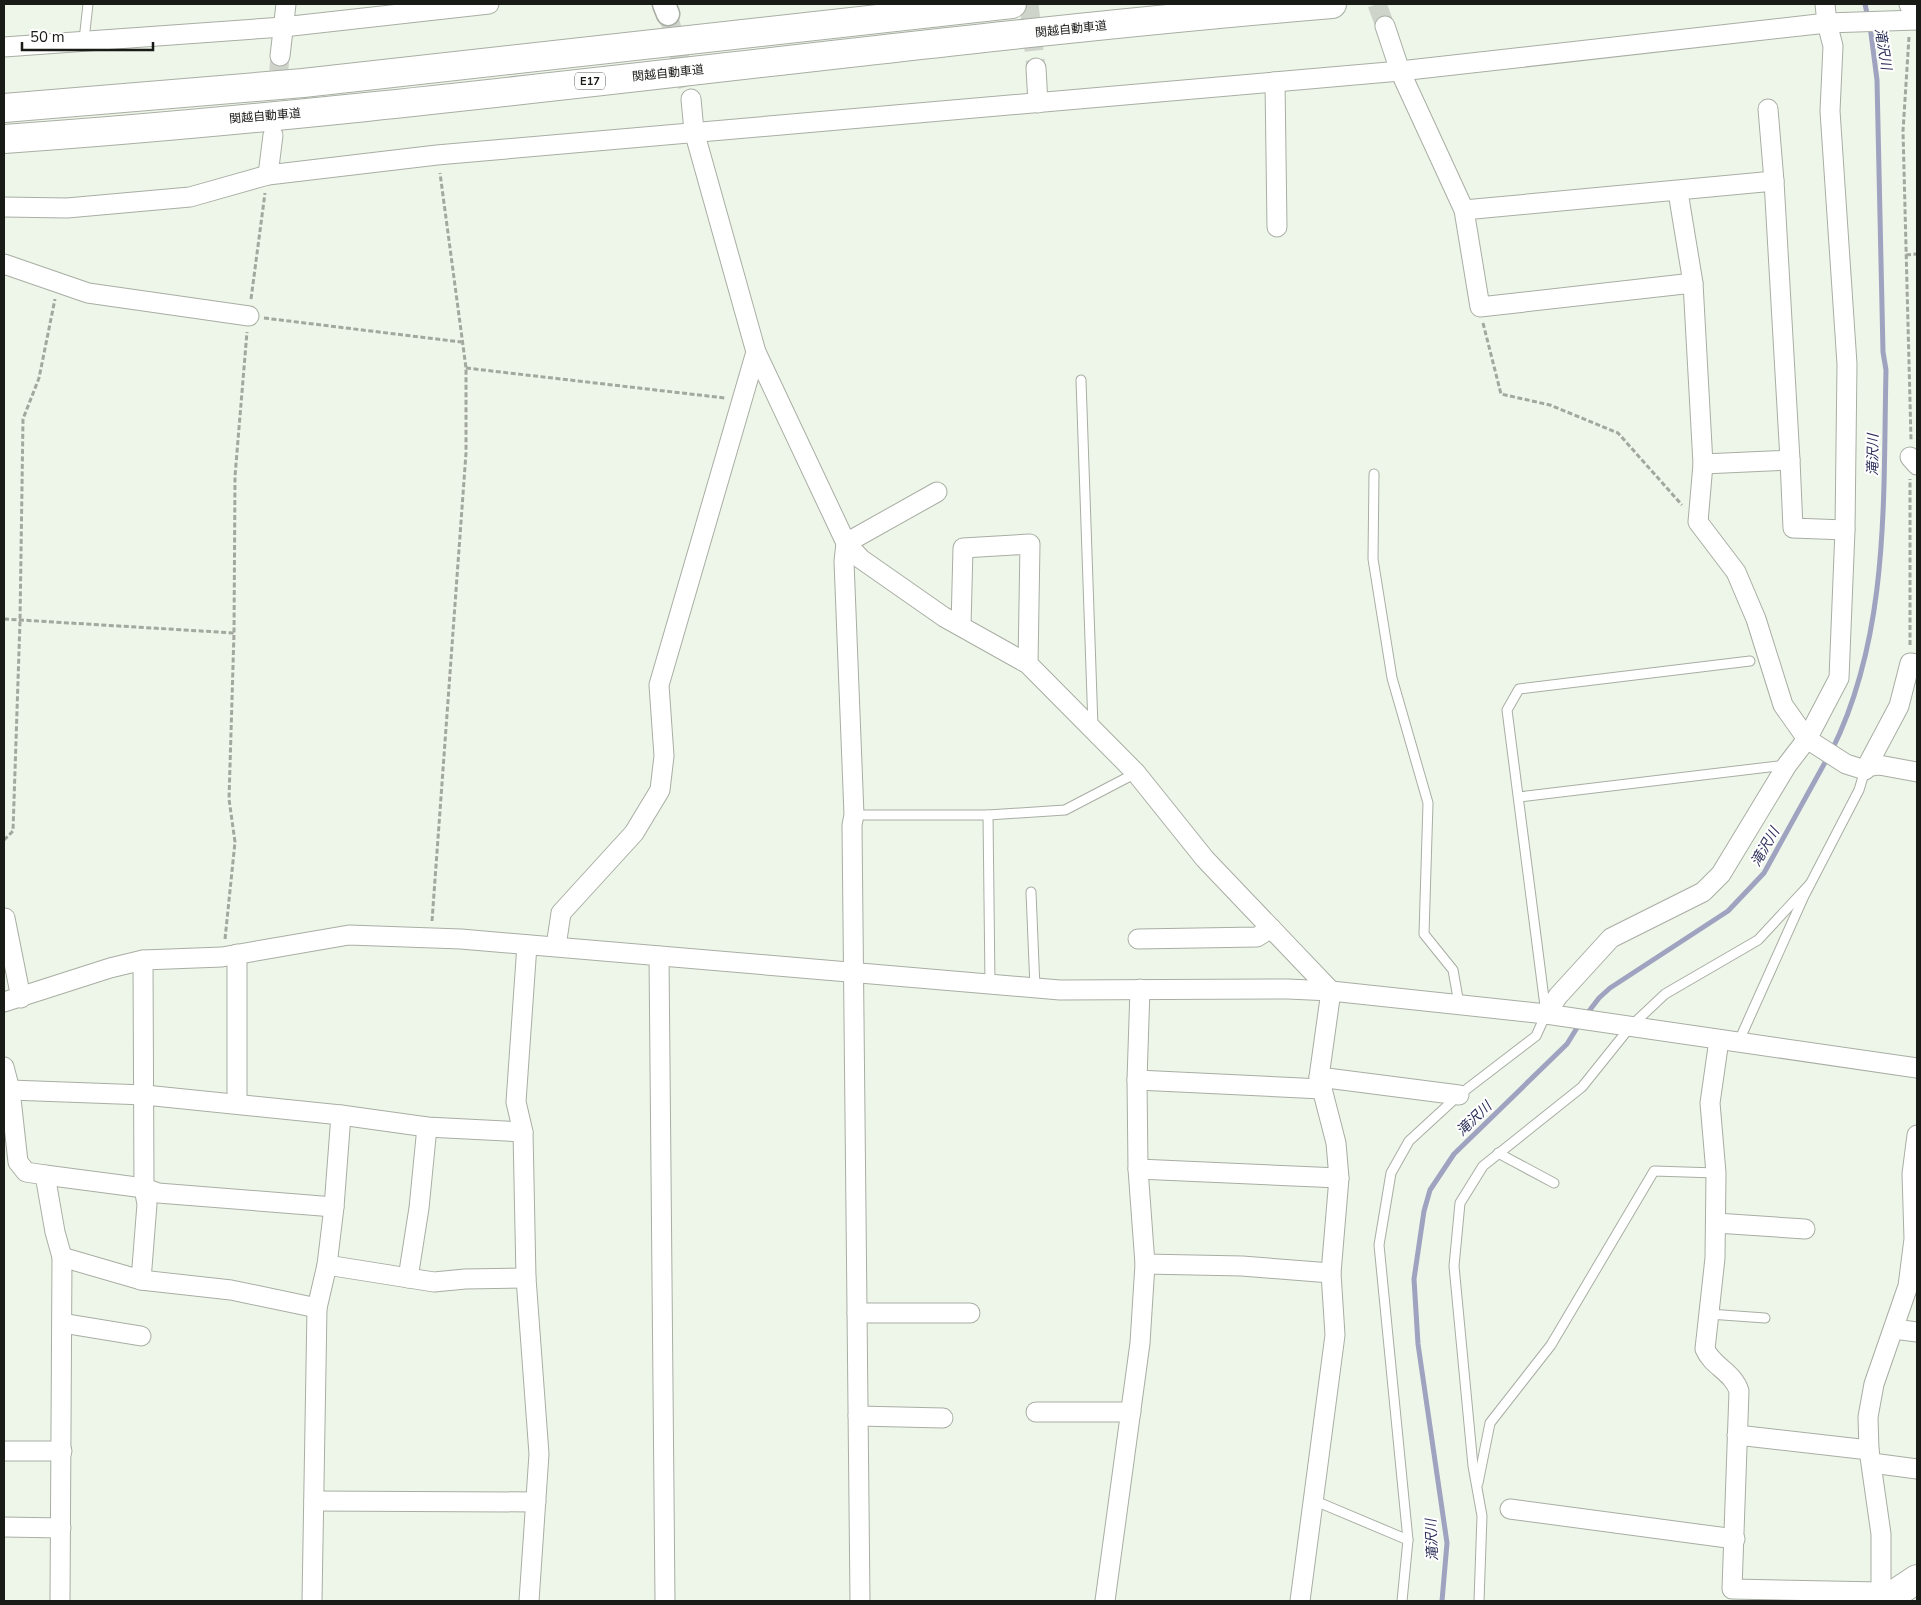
<svg xmlns="http://www.w3.org/2000/svg" width="1921" height="1605" font-family="'Nunito Sans','Noto Sans JP',sans-serif">
<style>
.lines{fill:none;stroke-linecap:round;stroke-linejoin:round}
.stream{stroke:#9fa3c0;stroke-width:5}
.minor-tunnel{stroke:#ced4ca;stroke-width:19;stroke-dasharray:19 9;stroke-linecap:butt}
.service-casing{stroke:#a8aea3;stroke-width:11}
.minor-casing{stroke:#a8aea3;stroke-width:21}
.tertiary-casing{stroke:#a8aea3;stroke-width:25}
.primary-casing{stroke:#a8aea3;stroke-width:30}
.motorway-casing{stroke:#a8aea3;stroke-width:30}
.path{stroke:#a3a89f;stroke-width:3;stroke-dasharray:5 2.5;stroke-linecap:butt}
.service{stroke:#fff;stroke-width:9}
.minor{stroke:#fff;stroke-width:19}
.tertiary{stroke:#fff;stroke-width:22}
.primary{stroke:#fff;stroke-width:28}
.motorway{stroke:#fff;stroke-width:28}
.labels{text-anchor:middle;dominant-baseline:central;stroke-width:4;stroke-linejoin:round;paint-order:stroke}
.shield{fill:#fff;stroke:#5e5f5d;stroke-width:1}
.shield-label{font-size:11px;font-weight:bold;fill:#191b17}
.street-label{font-size:12px;fill:#191b17;stroke:#fff}
.water-label{font-size:14px;font-style:italic;fill:#2d315a;stroke:#fff}
</style>
<rect width="100%" height="100%" fill="#eef5e9"/>
<g class="lines">
<g class="stream">
<path d="M1865,4L1868,18"/>
<path d="M1832,750C1890,633 1883,497 1886,370L1883,352L1877,80L1870,26"/>
<path d="M1586,1015L1599,998L1610,988L1728,911L1764,873L1828,757"/>
<path d="M1442,1601L1447,1543L1418,1344L1414,1279L1424,1211L1430,1190L1454,1154L1567,1044L1580,1023"/>
</g>
<g class="minor-tunnel">
<path d="M1029,4L1036,68"/>
<path d="M1377,4L1385,26"/>
<path d="M668,14L691,99"/>
<path d="M274,127L280,56"/>
</g>
<g class="service-casing">
<g id="service">
<path d="M84,40L88,4"/>
<path d="M1081,380L1093,727"/>
<path d="M1374,474L1373,559L1392,678L1428,803L1424,934L1453,970L1459,1004"/>
<path d="M1519,797L1786,765"/>
<path d="M854,815H988L1065,810L1136,773"/>
<path d="M988,815L990,985"/>
<path d="M1031,892L1035,988"/>
<path d="M1738,1043L1804,896L1859,790L1865,770"/>
<path d="M1498,1153L1554,1183"/>
<path d="M1709,1314L1765,1318"/>
<path d="M1478,1483L1490,1423L1551,1345L1654,1171L1716,1173"/>
<path d="M1313,1500L1408,1540"/>
<path d="M1402,1601L1408,1540L1379,1245L1391,1173L1409,1141L1459,1095L1536,1036L1546,1014L1507,710L1519,689L1750,661"/>
<path d="M1479,1601L1482,1516L1473,1466L1454,1266L1460,1203L1483,1166L1582,1087L1631,1026L1665,994L1758,940L1810,884"/>
</g>
</g>
<g class="minor-casing">
<g id="minor">
<path d="M1909,4L1916,20"/>
<path d="M1385,26L1400,71L1464,210L1480,307L1693,283"/>
<path d="M4,47L283,27L489,4"/>
<path d="M280,56L286,4"/>
<path d="M1036,68L1038,103"/>
<path d="M1275,82L1277,227"/>
<path d="M691,99L694,131L756,352L846,543L861,559L944,617L1028,664L1136,773L1205,859L1331,991L1319,1077L1336,1143L1339,1178L1331,1273L1335,1335L1300,1601"/>
<path d="M1768,109L1774,181"/>
<path d="M268,175L273,135"/>
<path d="M4,207L67,208L190,197L268,175L437,155L1400,71L1827,23L1917,20"/>
<path d="M1464,210L1774,181L1790,460L1703,464L1693,283L1678,192"/>
<path d="M4,264L88,293L249,316"/>
<path d="M1910,457L1917,465"/>
<path d="M1790,460L1793,528L1845,530"/>
<path d="M1703,464L1698,522L1736,572L1756,619L1783,705L1807,739L1846,764L1865,770L1899,706L1910,663L1917,664"/>
<path d="M961,626L963,548L1030,544L1028,664"/>
<path d="M1867,767L1879,765L1917,772"/>
<path d="M5,918L21,998"/>
<path d="M1138,939L1257,937L1271,928"/>
<path d="M527,945L516,1102L523,1132L526,1278L539,1454L529,1601"/>
<path d="M556,946L561,913L634,833L660,790L664,756L659,685L756,352"/>
<path d="M659,956L665,1601"/>
<path d="M4,1002L110,968L143,960L222,957L349,935L461,939L1060,990L1288,989L1331,991L1546,1014L1917,1068"/>
<path d="M1546,1014L1558,996L1611,938L1703,892L1721,874L1787,765L1807,739L1839,678L1845,530L1847,364L1830,111L1833,46L1827,23L1825,4"/>
<path d="M1719,1040L1710,1103L1716,1173L1715,1258L1705,1349C1712,1366 1733,1372 1739,1391L1732,1589L1881,1592"/>
<path d="M4,1067L10,1090L18,1162L26,1172L45,1175L55,1232L62,1257L60,1601"/>
<path d="M1319,1077L1459,1095"/>
<path d="M1137,1080L1322,1089"/>
<path d="M10,1090L145,1095L341,1115L427,1127L523,1132"/>
<path d="M237,1103V954"/>
<path d="M1138,1169L1339,1178"/>
<path d="M45,1175L144,1188L158,1193L334,1207"/>
<path d="M1716,1223L1805,1229"/>
<path d="M62,1257L141,1280L231,1290L317,1308"/>
<path d="M1145,1264L1242,1266L1331,1273"/>
<path d="M327,1265L434,1282L465,1279L526,1278"/>
<path d="M408,1278L419,1208L427,1127"/>
<path d="M141,1280L147,1204L144,1188L143,960"/>
<path d="M857,1313H970"/>
<path d="M62,1323L141,1336"/>
<path d="M1894,1329L1917,1332"/>
<path d="M1036,1412H1131"/>
<path d="M858,1416L943,1418"/>
<path d="M1737,1435L1869,1450"/>
<path d="M4,1451H62"/>
<path d="M1872,1463L1917,1469"/>
<path d="M314,1501L536,1502"/>
<path d="M1510,1509L1735,1539"/>
<path d="M4,1527L61,1528"/>
<path d="M1890,1599L1881,1592V1534L1869,1450L1868,1417L1874,1384L1908,1286L1914,1239L1912,1174L1917,1135"/>
<path d="M312,1601L317,1308L327,1265L334,1207L341,1115"/>
<path d="M860,1601L852,825L854,815L844,561L846,543L937,492"/>
<path d="M1105,1601L1140,1343L1145,1264L1138,1169L1137,1080L1140,989"/>
</g>
</g>
<g class="tertiary-casing">
<path id="tertiary" d="M664,4L668,14"/>
</g>
<g class="primary-casing">
<path id="primary" d="M1890,1601L1899,1591L1917,1579"/>
</g>
<g class="motorway-casing">
<g id="motorway">
<path d="M4,108L303,83L1012,4"/>
<path d="M4,139C448,108 888,41 1332,4"/>
</g>
</g>
<g class="path">
<path d="M1909,37L1903,131L1911,440"/>
<path d="M1906,255L1917,254"/>
<path d="M251,299L265,193"/>
<path d="M264,318L461,342"/>
<path d="M1483,323L1501,394L1550,405L1618,433L1682,505"/>
<path d="M466,368L725,398"/>
<path d="M4,619L234,633"/>
<path d="M1910,645V479"/>
<path d="M4,840L13,831L20,621L23,419L39,378L55,299"/>
<path d="M432,921L466,453V368L440,173"/>
<path d="M225,939L235,842L229,799L234,633L235,476L247,332"/>
</g>
<use href="#service" class="service"/>
<use href="#minor" class="minor"/>
<use href="#tertiary" class="tertiary"/>
<use href="#primary" class="primary"/>
<use href="#motorway" class="motorway"/>
</g>
<g class="labels">
<rect class="shield" x="575" y="72.5" width="30" height="17" rx="4"/>
<g class="shield-label">
<text x="590" y="81">E17</text>
</g>
<g class="street-label">
<text transform="translate(1071 29) rotate(-6)">関越自動車道</text>
<text transform="translate(668 73) rotate(-6)">関越自動車道</text>
<text transform="translate(265 116) rotate(-5)">関越自動車道</text>
</g>
<g class="water-label">
<text transform="translate(1883 49) rotate(81)">滝沢川</text>
<text transform="translate(1873 455) rotate(-89)">滝沢川</text>
<text transform="translate(1765 847) rotate(-60)">滝沢川</text>
<text transform="translate(1474 1119) rotate(-44)">滝沢川</text>
<text transform="translate(1432 1540) rotate(-93)">滝沢川</text>
</g>
</g>
<rect width="1921" height="1605" fill="none" stroke="#191b17" stroke-width="10"/>
<path d="M22 42v8h131v-8" fill="none" stroke="#191b17" stroke-width="2.5"/>
<text x="30" y="42" font-size="15" fill="#191b17" stroke="#ffffff" stroke-width="4" paint-order="stroke">50 m</text>
</svg>
